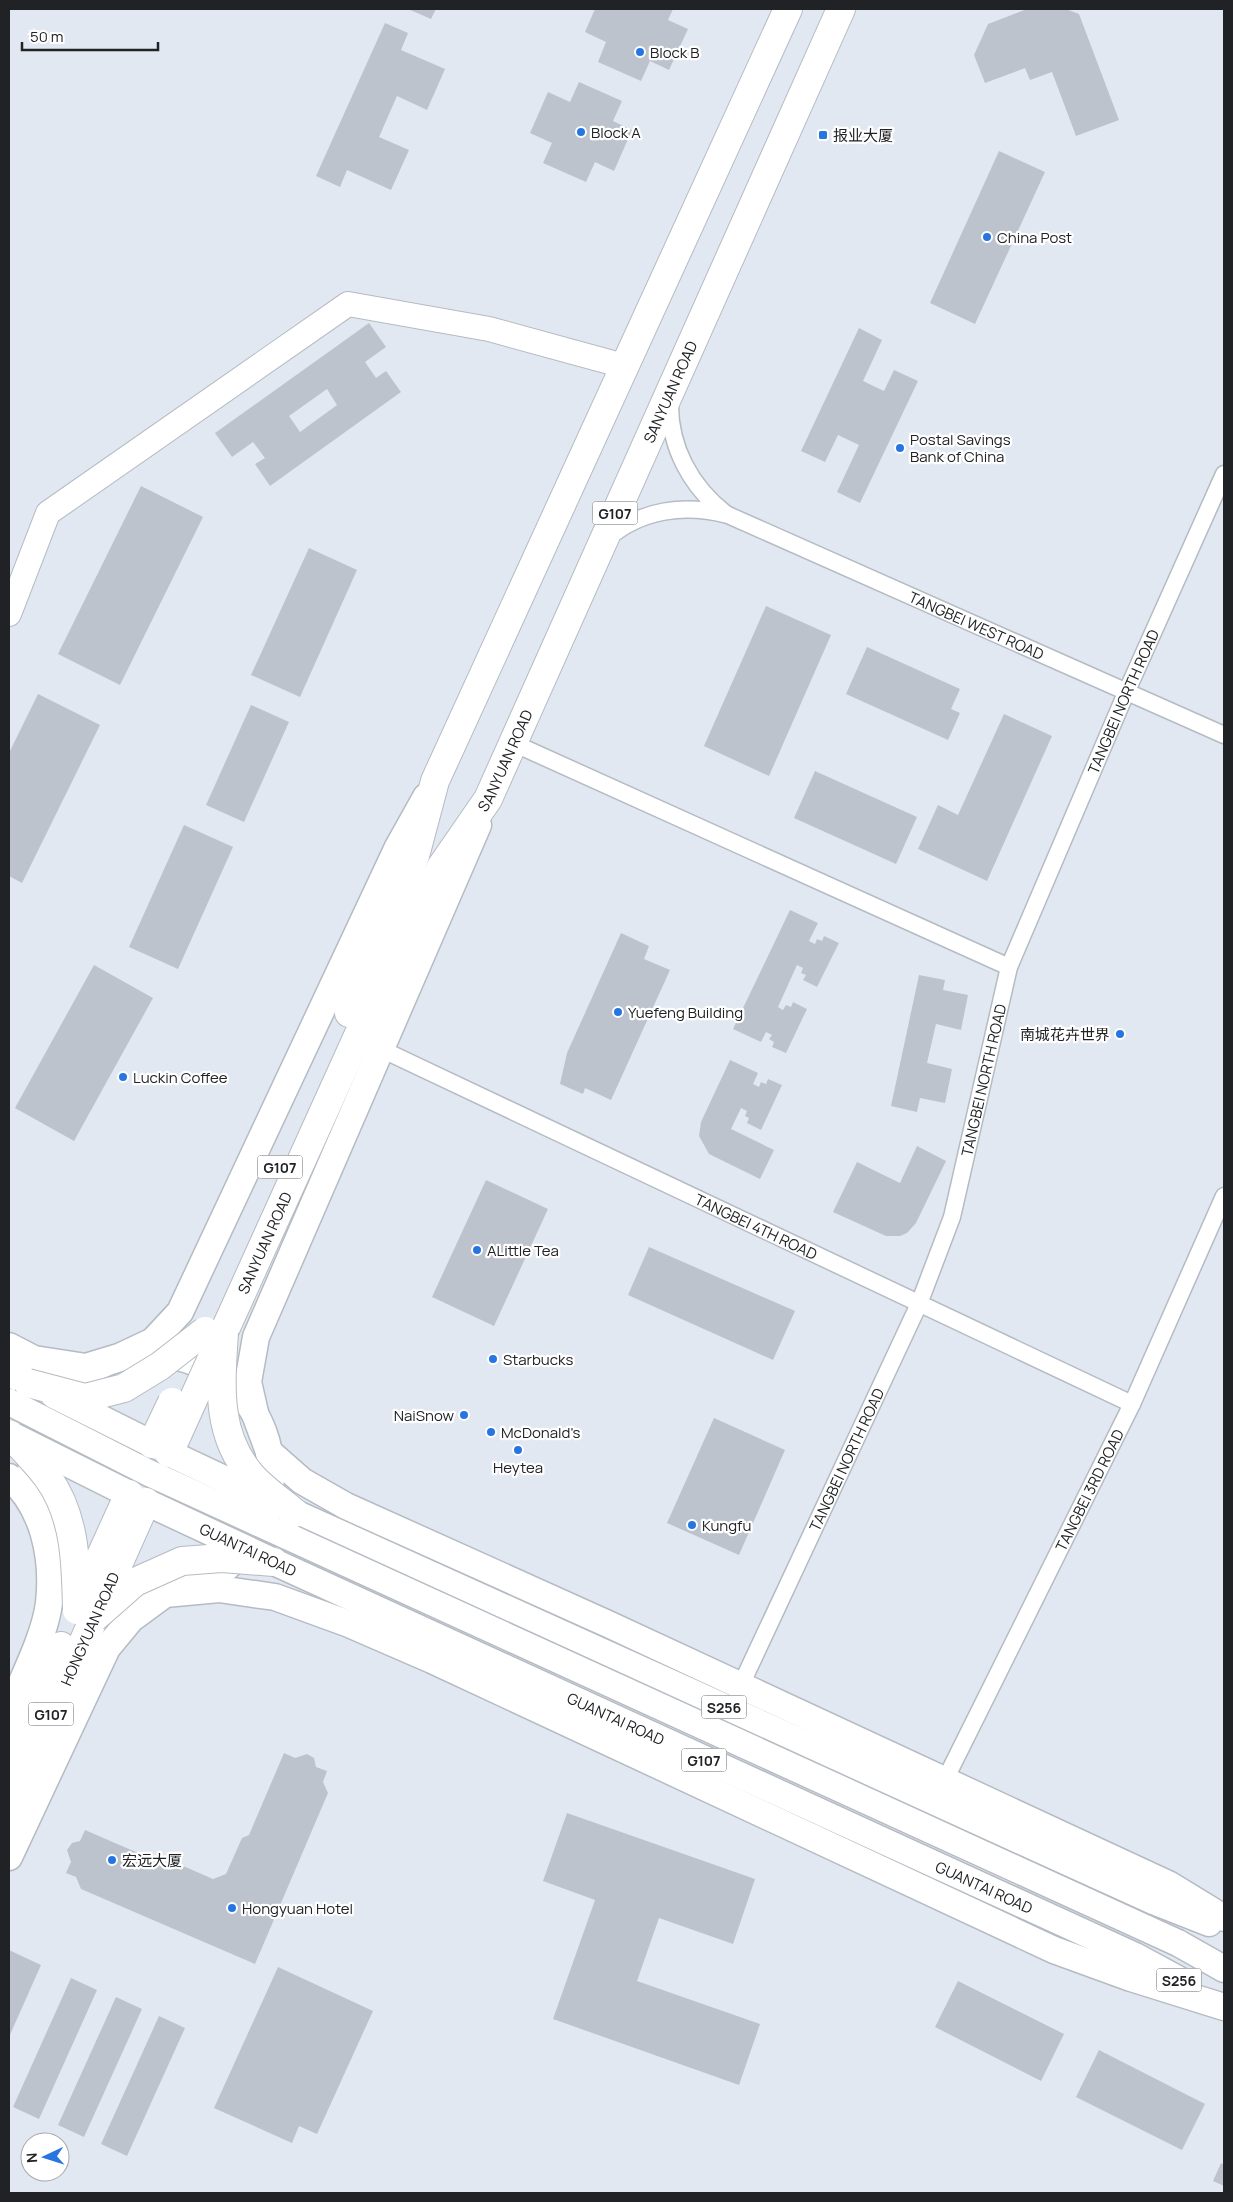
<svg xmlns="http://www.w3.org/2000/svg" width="1233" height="2202" font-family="Manrope,'Noto Sans SC',sans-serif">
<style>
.building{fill:#bdc3cc;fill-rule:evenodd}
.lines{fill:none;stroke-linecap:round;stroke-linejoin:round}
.street-casing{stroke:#b5bbc3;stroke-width:19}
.secondary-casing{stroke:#b5bbc3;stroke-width:26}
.primary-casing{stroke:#b5bbc3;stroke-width:29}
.highway-casing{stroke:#b5bbc3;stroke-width:30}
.street{stroke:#fff;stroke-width:16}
.secondary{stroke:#fff;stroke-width:24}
.primary{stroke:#fff;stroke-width:26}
.highway{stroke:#fff;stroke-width:28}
.primary-bridge-casing{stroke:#b5bbc3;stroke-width:29;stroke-linecap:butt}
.highway-bridge-casing{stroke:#b5bbc3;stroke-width:30;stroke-linecap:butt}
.primary-bridge{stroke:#fff;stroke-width:26}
.highway-bridge{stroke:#fff;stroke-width:28}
.poi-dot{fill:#2775e1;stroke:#fff;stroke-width:2}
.labels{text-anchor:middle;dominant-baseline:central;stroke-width:4.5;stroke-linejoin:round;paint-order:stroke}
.shield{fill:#fff;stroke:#636466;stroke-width:1}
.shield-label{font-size:14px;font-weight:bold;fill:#202225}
.poi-label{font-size:15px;fill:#202225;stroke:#fff;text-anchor:start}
.street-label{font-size:15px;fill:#202225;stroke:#fff}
</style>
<rect width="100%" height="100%" fill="#e2e8f1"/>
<g class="building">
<path d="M408,9H436L431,19Z"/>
<path d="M595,9H673L668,20L688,29L669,70L650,61L641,81L598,62L606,42L585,32Z"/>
<path d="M1027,9H1066L1079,14L1119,120L1076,136L1052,72L1030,80L1025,68L985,83L974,55L988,24Z"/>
<path d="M385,23L408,33L401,50L445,69L427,110L397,96L379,137L409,150L391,190L347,170L340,187L316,176Z"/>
<path d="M579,82L622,101L613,121L632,130L614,171L595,162L586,182L543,163L552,143L530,133L548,92L570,102Z"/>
<path d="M999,151L1045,172L975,324L930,303Z"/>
<path d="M369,323L386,347L365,362L376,378L386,371L401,392L270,486L255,464L265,458L253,442L232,457L215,433ZM327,389L337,405L300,432L289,416Z"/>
<path d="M859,328L882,340L863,381L884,391L894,370L918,381L860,503L837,492L859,445L838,435L825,462L801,451Z"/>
<path d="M141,486L203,517L120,685L58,654Z"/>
<path d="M309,548L357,570L300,697L251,675Z"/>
<path d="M766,606L831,635L769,776L704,746Z"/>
<path d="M867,647L960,689L951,709L960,713L948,740L846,694Z"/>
<path d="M38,694L100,725L22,883L9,876V753Z"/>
<path d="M251,705L289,722L244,822L206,805Z"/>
<path d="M1004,714L1052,736L987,881L918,849L938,805L958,815Z"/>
<path d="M815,771L917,817L896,864L794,818Z"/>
<path d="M184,825L233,847L178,969L129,947Z"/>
<path d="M790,910L818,923L809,941L815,944L817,939L822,941L824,936L839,943L817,987L803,980L806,975L801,973L803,968L797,965L778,1007L783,1010L786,1005L791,1007L793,1002L807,1009L786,1053L772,1047L774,1042L769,1039L772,1035L766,1032L761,1042L733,1029Z"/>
<path d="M621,933L649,946L644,959L670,970L611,1100L585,1088L583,1094L560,1084L567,1053Z"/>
<path d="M94,965L153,998L74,1141L15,1108Z"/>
<path d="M919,975L945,980L943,990L968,995L961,1030L936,1024L927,1063L952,1069L945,1103L920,1098L917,1112L891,1106Z"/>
<path d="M730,1060L758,1073L753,1084L759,1087L761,1082L766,1084L768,1079L782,1085L761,1130L747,1123L749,1118L745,1116L747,1111L741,1108L731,1129L774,1150L760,1179L709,1154L699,1136L701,1122Z"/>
<path d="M917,1146L946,1161L916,1223L907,1233L900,1236H886L833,1212L857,1162L900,1183Z"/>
<path d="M486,1180L548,1209L494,1326L432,1297Z"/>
<path d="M649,1247L795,1311L773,1360L628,1295Z"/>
<path d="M714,1418L785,1450L739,1555L667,1523Z"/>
<path d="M284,1753L295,1758L307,1754L314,1758L316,1767L327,1771L323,1782L328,1793L255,1964L81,1889L76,1877L66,1873L71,1862L67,1850L72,1843L80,1841L85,1830L166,1865L174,1862L213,1879L226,1874L242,1838L249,1835Z"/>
<path d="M567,1813L755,1879L733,1944L659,1918L637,1981L760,2024L739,2085L553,2019L595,1900L543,1881Z"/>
<path d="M9,1950L41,1965L9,2037Z"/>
<path d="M278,1967L373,2011L317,2134L299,2126L292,2143L214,2108Z"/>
<path d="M71,1978L97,1990L39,2119L13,2107Z"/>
<path d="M958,1981L1064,2034L1041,2081L935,2027Z"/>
<path d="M116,1997L142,2009L84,2137L58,2125Z"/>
<path d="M159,2016L185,2028L127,2156L101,2144Z"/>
<path d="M1099,2050L1205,2104L1182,2150L1076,2097Z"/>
<path d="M1221,2163L1224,2165V2186L1213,2181Z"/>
</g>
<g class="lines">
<g class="street-casing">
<g id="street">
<path d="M670,402C669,447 691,487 726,514"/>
<path id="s1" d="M608,538C642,509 685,504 728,515L1224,735"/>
<path d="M513,743L1009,967"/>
<path id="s2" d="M381,1049L1132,1404"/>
<path id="s3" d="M741,1685L919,1304L952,1217L1009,967L1126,693L1224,474"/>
<path id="s4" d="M945,1780L1132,1404L1224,1196"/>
</g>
</g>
<g class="secondary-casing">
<path id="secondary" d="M9,614L48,513L348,304L489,329L624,366"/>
</g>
<g class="primary-casing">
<g id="primary">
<path d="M478,825L256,1337L248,1382L256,1417L269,1452L302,1481L346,1506L608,1624L1170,1885L1224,1918"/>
<path d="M9,1346L34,1359L86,1367L119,1357L153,1341L180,1312L398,847L426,797"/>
<circle cx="151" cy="1474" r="120"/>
<path d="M9,1373L28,1383"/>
<path d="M9,1477C44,1507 54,1558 49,1603C45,1636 22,1680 9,1711"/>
<path d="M295,1513L1153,1901L1209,1923"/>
<path id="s5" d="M274,1562L1135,1956L1183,1982"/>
<path d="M9,1857L107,1648L131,1619L165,1594L219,1589L275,1597L349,1624L432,1660L1054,1950L1131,1978L1224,2007"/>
<path d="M1178,1943L1224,1969"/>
</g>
</g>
<g class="highway-casing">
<g id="highway">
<path d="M349,1013L415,856L435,781L788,9"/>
<path id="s6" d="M224,1332L371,1007L441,867L488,799L841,9"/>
<path d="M9,1760L61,1646"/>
<path d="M9,1810L94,1618"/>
</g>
</g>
<use href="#street" class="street"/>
<use href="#secondary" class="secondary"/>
<use href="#primary" class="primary"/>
<use href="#highway" class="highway"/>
<g class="primary-bridge-casing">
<g id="primary-bridge">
<path d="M54,1395L152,1444"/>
<path d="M9,1402L149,1473L1178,1943"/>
<path d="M13,1436L129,1494"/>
<path d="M169,1453L279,1505"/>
<path d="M146,1502L270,1560"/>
</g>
</g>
<g class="highway-bridge-casing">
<g id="highway-bridge">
<path d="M224,1332C221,1383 215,1433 251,1475C263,1489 281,1501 295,1513"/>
<path d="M28,1383L85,1398L124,1388L160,1366L205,1331"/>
<path d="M10,1435C23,1449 37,1463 48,1478C76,1517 76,1565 77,1610"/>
<path d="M152,1444L172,1402"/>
<path d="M169,1453L217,1347"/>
<path d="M79,1604L129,1494"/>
<path d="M100,1605L146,1502"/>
<path d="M94,1618L135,1582L182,1561L222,1558L274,1562"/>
</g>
</g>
<use href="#primary-bridge" class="primary-bridge"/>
<use href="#highway-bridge" class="highway-bridge"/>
</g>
<g class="poi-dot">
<circle cx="640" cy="52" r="5"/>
<circle cx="581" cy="132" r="5"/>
<rect x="818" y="130" width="10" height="10" rx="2.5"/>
<circle cx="987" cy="237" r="5"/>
<circle cx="900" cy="448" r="5"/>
<circle cx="618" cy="1012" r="5"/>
<circle cx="1120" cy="1034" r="5"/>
<circle cx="123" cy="1077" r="5"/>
<circle cx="477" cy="1250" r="5"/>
<circle cx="493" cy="1359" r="5"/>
<circle cx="464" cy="1415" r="5"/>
<circle cx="491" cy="1432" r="5"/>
<circle cx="518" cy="1450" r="5"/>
<circle cx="692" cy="1525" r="5"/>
<circle cx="112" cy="1860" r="5"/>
<circle cx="232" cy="1908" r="5"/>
</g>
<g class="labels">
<g class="shield">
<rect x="592.5" y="501.5" width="45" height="23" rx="4"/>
<rect x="257.5" y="1155.5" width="45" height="23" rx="4"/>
<rect x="701.5" y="1695.5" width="45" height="23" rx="4"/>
<rect x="28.5" y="1702.5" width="45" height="23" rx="4"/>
<rect x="681.5" y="1748.5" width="45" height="23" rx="4"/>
<rect x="1156.5" y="1968.5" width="45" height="23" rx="4"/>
</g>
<g class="shield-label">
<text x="615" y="513">G107</text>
<text x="280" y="1167">G107</text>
<text x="724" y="1707">S256</text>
<text x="51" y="1714">G107</text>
<text x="704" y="1760">G107</text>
<text x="1179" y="1980">S256</text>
</g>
<g class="poi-label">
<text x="650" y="52">Block B</text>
<text x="591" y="132">Block A</text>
<text x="833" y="135">报业大厦</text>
<text x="997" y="237">China Post</text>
<text x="910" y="439">Postal Savings<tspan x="910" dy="17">Bank of China</tspan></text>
<text x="628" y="1012">Yuefeng Building</text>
<text x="1110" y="1034" text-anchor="end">南城花卉世界</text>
<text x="133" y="1077">Luckin Coffee</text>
<text x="487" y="1250">ALittle Tea</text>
<text x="503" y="1359">Starbucks</text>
<text x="454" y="1415" text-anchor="end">NaiSnow</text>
<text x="501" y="1432">McDonald's</text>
<text x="518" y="1467" text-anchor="middle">Heytea</text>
<text x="702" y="1525">Kungfu</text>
<text x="122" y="1860">宏远大厦</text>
<text x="242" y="1908">Hongyuan Hotel</text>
</g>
<g class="street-label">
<text stroke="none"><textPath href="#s6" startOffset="1042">SANYUAN ROAD</textPath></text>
<text stroke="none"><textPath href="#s1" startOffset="399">TANGBEI WEST ROAD</textPath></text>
<text stroke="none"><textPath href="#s3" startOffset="1059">TANGBEI NORTH ROAD</textPath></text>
<text stroke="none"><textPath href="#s6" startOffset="638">SANYUAN ROAD</textPath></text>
<text stroke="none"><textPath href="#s3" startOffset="654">TANGBEI NORTH ROAD</textPath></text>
<text stroke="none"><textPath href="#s2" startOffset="415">TANGBEI 4TH ROAD</textPath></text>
<text stroke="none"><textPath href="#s6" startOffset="98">SANYUAN ROAD</textPath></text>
<text stroke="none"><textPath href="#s3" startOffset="249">TANGBEI NORTH ROAD</textPath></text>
<text stroke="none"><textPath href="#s4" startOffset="324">TANGBEI 3RD ROAD</textPath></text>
<text transform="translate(248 1550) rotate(25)">GUANTAI ROAD</text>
<text transform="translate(90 1629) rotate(-66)">HONGYUAN ROAD</text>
<text stroke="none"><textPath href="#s5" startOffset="376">GUANTAI ROAD</textPath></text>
<text stroke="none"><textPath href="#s5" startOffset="781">GUANTAI ROAD</textPath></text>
</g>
</g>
<rect width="1233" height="2202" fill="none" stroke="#202225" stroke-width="20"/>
<g transform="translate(45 2157) rotate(266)"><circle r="24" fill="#ffffff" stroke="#a6a7a8"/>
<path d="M0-4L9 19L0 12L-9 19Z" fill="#2775e1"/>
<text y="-8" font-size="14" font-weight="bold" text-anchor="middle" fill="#202225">N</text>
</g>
<path d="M22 42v8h136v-8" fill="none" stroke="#202225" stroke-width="2.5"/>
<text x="30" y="42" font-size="15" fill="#202225" stroke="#ffffff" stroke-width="4" paint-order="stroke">50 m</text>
</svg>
